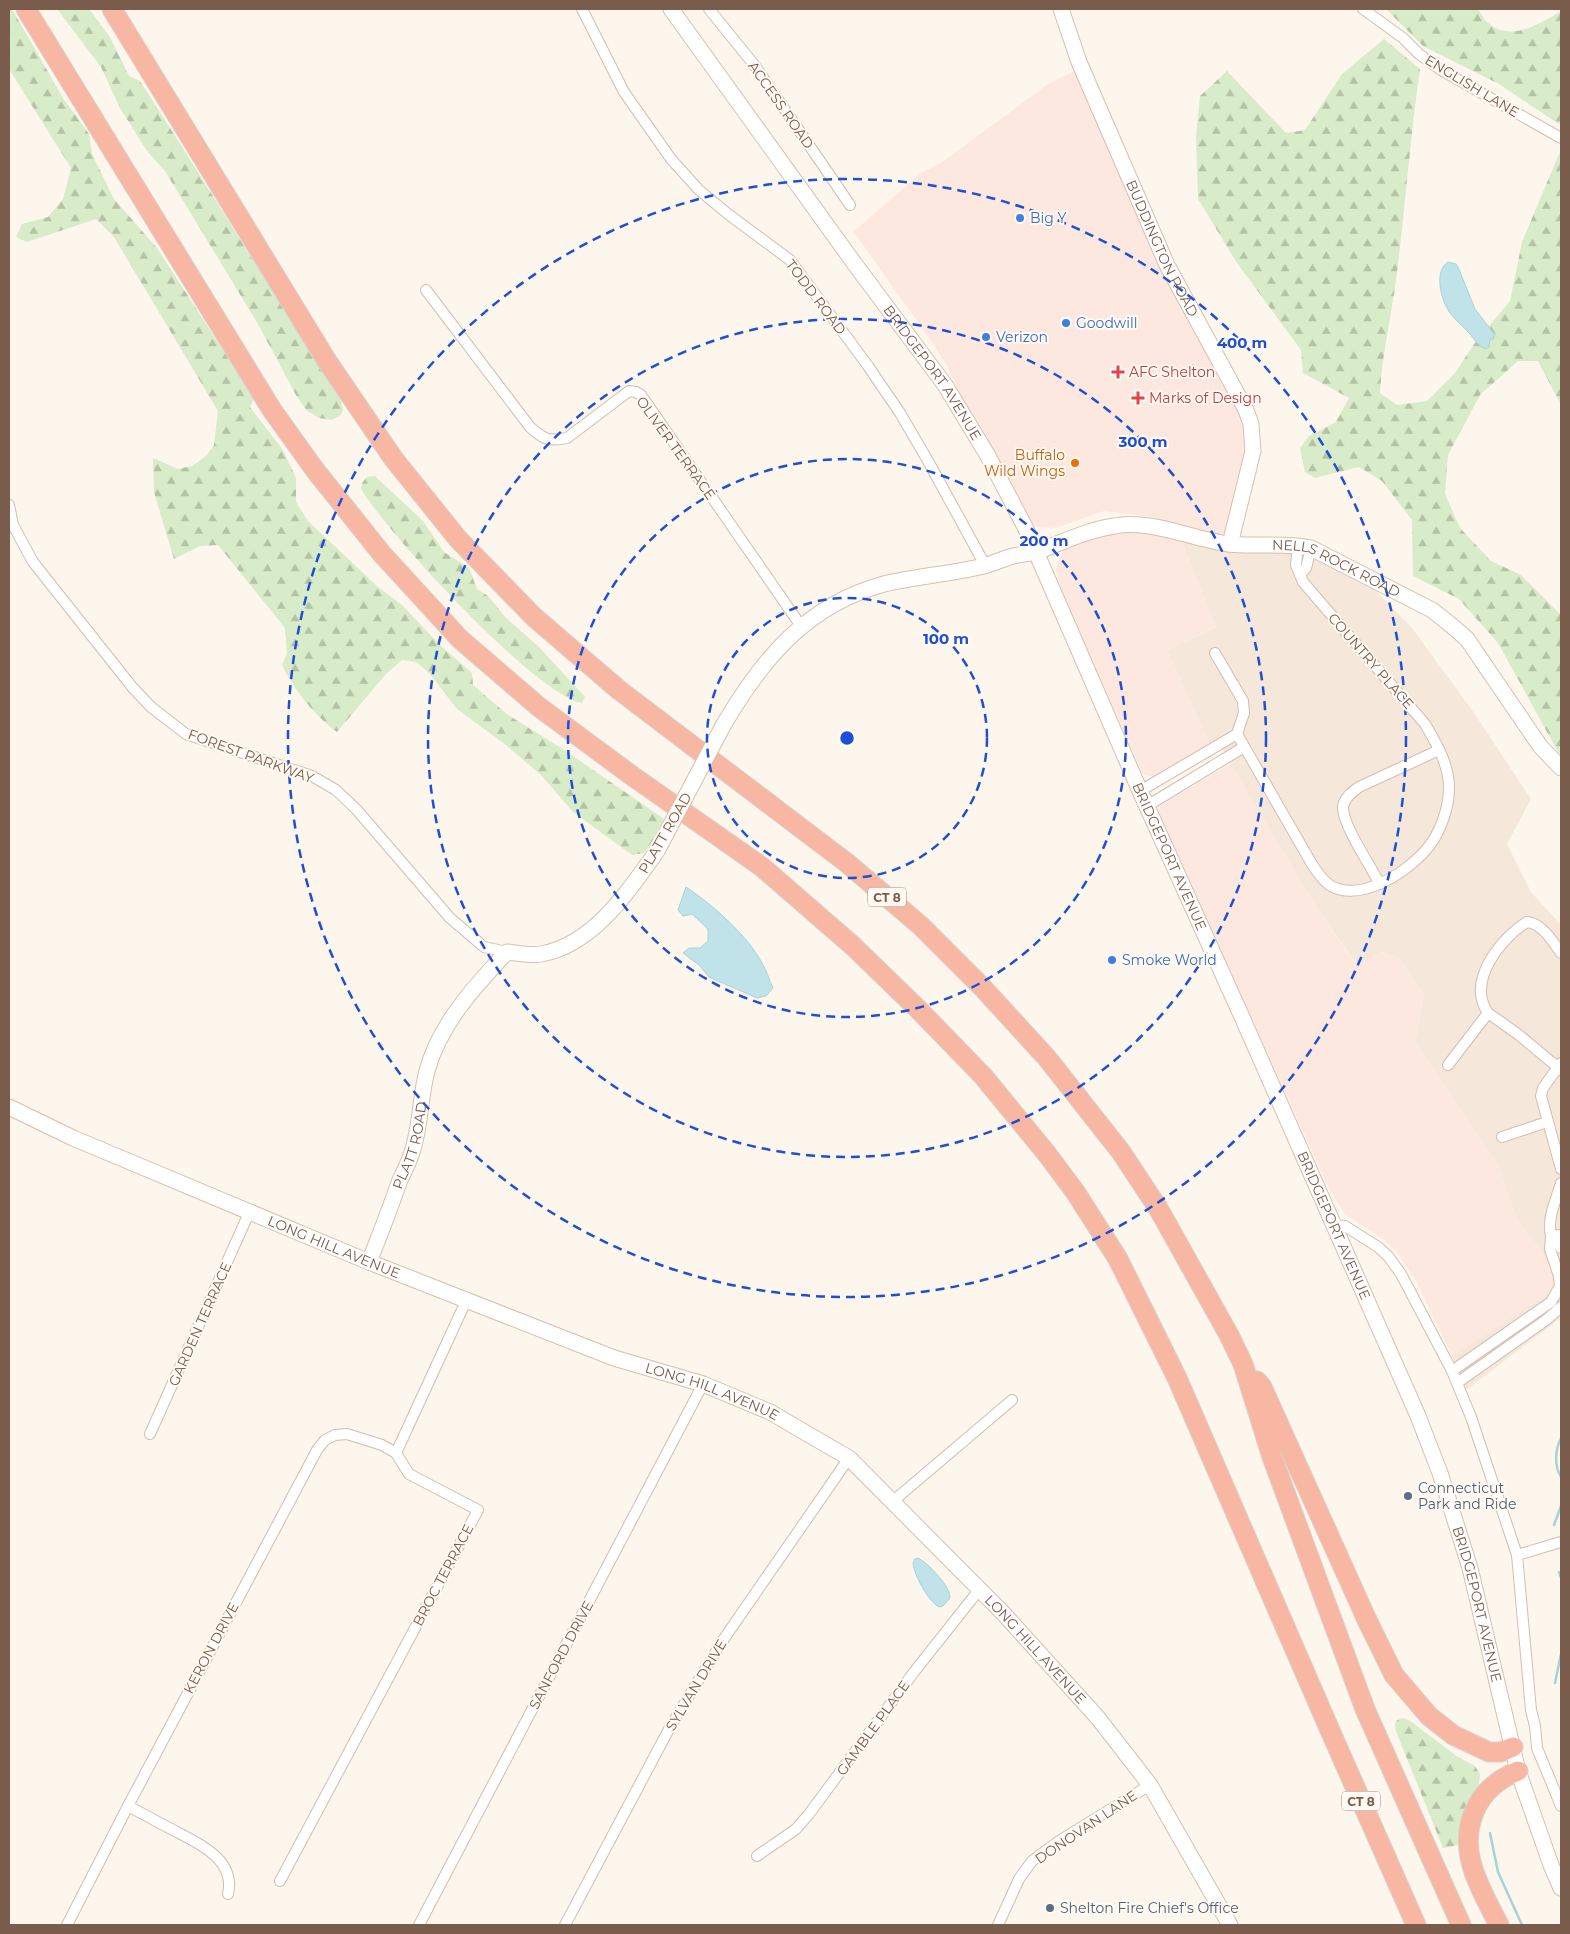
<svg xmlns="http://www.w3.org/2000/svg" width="1570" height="1934" font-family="Montserrat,sans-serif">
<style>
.residential{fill:#f5e8da}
.commercial{fill:#fde8e0}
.forest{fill:url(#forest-firs)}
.water{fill:#bfe3e8;stroke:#a5d3da}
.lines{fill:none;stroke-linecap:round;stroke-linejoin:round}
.stream{stroke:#a5d3da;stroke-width:2.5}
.street-casing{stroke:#d1beb0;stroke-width:12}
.secondary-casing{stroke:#d6c0b0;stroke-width:17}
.highway-casing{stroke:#dad1cd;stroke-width:21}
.street{stroke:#fff;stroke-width:10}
.secondary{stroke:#fff;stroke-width:15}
.highway{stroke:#f7b7a3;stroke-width:19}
.secondary-bridge-casing{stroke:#d6c0b0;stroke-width:17;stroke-linecap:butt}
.secondary-bridge{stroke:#fff;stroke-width:15}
.ring{fill:none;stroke:#1d4ed8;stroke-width:2.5;stroke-dasharray:9 6}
.shop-dot{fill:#3f7fe0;stroke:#fffaf3;stroke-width:2}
.health-dot{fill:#e0444e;stroke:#fffaf3;stroke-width:2}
.food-dot{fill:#e8710a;stroke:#fffaf3;stroke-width:2}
.service-dot{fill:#5c6f8a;stroke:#fffaf3;stroke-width:2}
.labels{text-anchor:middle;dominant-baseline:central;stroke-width:4;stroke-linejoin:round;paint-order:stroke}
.shield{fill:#fffaf3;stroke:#a28b7f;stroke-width:1}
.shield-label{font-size:12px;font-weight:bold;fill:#7a5c4d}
.street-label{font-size:14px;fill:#7a5c4d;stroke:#fffaf3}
.shop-label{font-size:14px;fill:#366cbe;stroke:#fffaf3;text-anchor:start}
.health-label{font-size:14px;fill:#be3a42;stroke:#fffaf3;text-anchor:start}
.food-label{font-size:14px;fill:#c56008;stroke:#fffaf3;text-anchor:end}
.service-label{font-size:14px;fill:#4e5e75;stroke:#fffaf3;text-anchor:start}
.centre{fill:#1d4ed8;stroke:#fffaf3;stroke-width:2.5}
.ring-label{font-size:15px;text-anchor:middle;font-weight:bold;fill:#1d4ed8;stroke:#fffaf3;stroke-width:4;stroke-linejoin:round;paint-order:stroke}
</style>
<defs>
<pattern id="forest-firs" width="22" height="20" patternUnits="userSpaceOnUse" patternTransform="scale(1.25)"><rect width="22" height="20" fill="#d8ecc9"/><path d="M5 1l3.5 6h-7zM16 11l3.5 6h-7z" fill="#b4c2a5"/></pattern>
</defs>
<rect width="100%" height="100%" fill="#fdf6ec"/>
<path class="residential" d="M1181,540L1207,548L1234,553L1293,551L1325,561L1371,586L1412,628L1472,710L1531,799L1507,844L1531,892L1561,925V1318L1466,1390L1452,1356L1544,1296L1553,1271L1548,1261L1517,1219L1497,1163L1415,1042L1424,995L1400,959L1382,952L1357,965L1316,907L1230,764L1223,749L1210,745L1167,650L1216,627Z"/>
<g class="commercial">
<path d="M1074,71L1243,414L1249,442L1229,526L1224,533L1217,536H1205L1152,517L1104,511L1056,528L1037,527L1031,521L1002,464L959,393L947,366L934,345L856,235L852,233L921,173L941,163L1048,84Z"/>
<path d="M1141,530L1181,540L1216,627L1167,650L1210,745L1154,777L1143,774L1063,594L1056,570L1059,559L1065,550L1072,545L1091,537L1120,531Z"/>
<path d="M1230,764L1316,907L1356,965L1382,952L1400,959L1424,995L1415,1042L1497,1163L1517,1219L1548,1261L1553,1271L1551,1290L1544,1296L1452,1356L1415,1279L1397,1252L1383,1239L1345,1214L1331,1193L1159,812L1160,806Z"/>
</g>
<g class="forest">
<path d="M9,9H12L63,98L89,134L92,154L114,199L157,248L254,398L250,407L283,450L296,478V502L308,521L378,587L402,605L441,646L472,673L473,685L508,715L563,749L664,819L654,839L644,853L632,855L573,812L541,775L502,742L457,709L429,673L416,662L402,660L386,674L337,732C315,716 294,690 282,665L287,654L285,628L218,545L200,546L174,559L154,492L153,458L178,469L192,466L205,457L214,445L218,411L114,237L96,219L27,242L16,237L22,224L48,217L63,199L71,168L9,69Z"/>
<path d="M57,9H89L110,37L129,76L140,81C208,186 273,294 341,399L343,410L340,416L331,420L319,418L307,411L296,395L258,324L165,171L147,151L120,108L101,67Z"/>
<path d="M1386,9H1478C1481,13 1483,19 1487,22C1510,43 1540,24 1561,11V124L1557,123L1499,84L1423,46Z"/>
<path d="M1384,39L1420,69C1410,139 1405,210 1396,280C1391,318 1382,355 1380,393L1397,405L1427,401L1455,373L1474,344L1510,301L1522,242L1559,154H1561V405L1538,361H1518L1480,395L1448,455L1445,494L1460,528L1491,561L1521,575L1561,615V754L1558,752L1498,643L1459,599L1413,576L1412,520L1382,481L1359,467L1315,478L1305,472L1300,448L1309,436L1336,422L1349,398L1303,373L1301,350L1237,263L1198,199L1196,136L1200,96L1227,71L1286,133L1305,130L1342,74Z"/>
<path d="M375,476L423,521L444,552L469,568L477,589L488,596L506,618L539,647L585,697L582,703C535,694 388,534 361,489L362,483L367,477Z"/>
<path d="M1402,1718L1409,1720L1458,1757L1475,1766L1480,1774L1479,1785L1466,1805L1460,1830L1459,1845L1443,1848L1437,1833L1397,1734L1395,1727L1396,1721Z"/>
</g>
<g class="water">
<path d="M1448,262L1456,264L1458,267L1475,309L1495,335L1493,339H1490L1489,347L1486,349C1477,346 1475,339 1469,333C1461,324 1451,317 1446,306C1440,294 1435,270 1448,262Z"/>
<path d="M686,887C713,905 747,935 762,963C767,971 769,980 773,988L766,996L757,998L709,977L699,965L683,953L689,948H700L708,941V929L692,914L683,916L678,910Z"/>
<path d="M918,1558C928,1563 951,1587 950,1598L943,1606L939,1607C928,1601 914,1575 913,1563L915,1559Z"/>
</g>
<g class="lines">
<g class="stream">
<path d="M1561,1438C1555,1450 1554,1466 1561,1477"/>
<path d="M1554,1525L1561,1506"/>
<path d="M1559,1572L1561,1578"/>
<path d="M1555,1683L1561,1654"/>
<path d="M1490,1833L1498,1872L1522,1925"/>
</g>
<g class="street-casing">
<g id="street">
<path d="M582,9L624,92L671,159L699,190L728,214L790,260L868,366L900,413L928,461L985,565"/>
<path d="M709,9L755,66L850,205"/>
<path d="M1363,9L1403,38L1419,54L1441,70L1561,138"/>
<path d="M426,290L530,427C543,439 549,442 567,438L629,391L636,392L641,395L801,626"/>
<path d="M9,505L13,525L33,562L133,688L151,707L186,734L312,776L336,790L356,809L450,918L484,947L507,952"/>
<path d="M1300,574L1306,568L1311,548"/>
<path d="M1237,734L1313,866C1318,873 1323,881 1331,886C1362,903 1411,870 1430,845C1441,830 1449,807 1449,788C1449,764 1436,743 1425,724L1303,582L1296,565L1298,545"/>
<path d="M1140,791L1237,734L1244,713L1243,701L1215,653"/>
<path d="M1147,806L1244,747"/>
<path d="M1380,884C1371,867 1342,824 1343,807C1344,798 1352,792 1359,787L1439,750"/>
<path d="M1561,953C1553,942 1542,923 1527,922C1501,938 1466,981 1488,1013L1519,1035L1561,1070"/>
<path d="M1561,1063L1543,1088L1541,1096L1561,1169"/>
<path d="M1448,1065L1488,1013"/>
<path d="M1502,1137L1547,1122"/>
<path d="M1561,1183C1556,1201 1547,1217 1551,1236L1561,1235"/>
<path d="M1334,1225L1345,1226L1378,1247L1388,1256L1401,1274L1452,1371L1471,1417L1517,1555L1531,1710L1535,1726L1537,1748L1561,1806"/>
<path d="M1551,1236L1561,1248"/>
<path d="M1452,1371L1551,1302L1560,1286L1559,1276L1550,1249L1551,1236"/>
<path d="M1457,1383L1546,1320L1561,1307"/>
<path d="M150,1434L249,1213"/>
<path d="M396,1453L467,1299"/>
<path d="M892,1502L1012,1400"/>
<path d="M1517,1555L1561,1542"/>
<path d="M128,1806C143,1814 158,1822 173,1830C198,1843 236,1859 228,1894"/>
<path d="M757,1856L796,1829L809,1814L914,1672L979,1590"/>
<path d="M67,1925L128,1806L317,1450L325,1440L335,1435L347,1434L382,1445L396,1453L409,1474L478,1510L280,1881"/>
<path d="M419,1925L703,1384"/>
<path d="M565,1925L669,1729L721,1643L849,1458"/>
<path d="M998,1925L1019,1879L1032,1861L1059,1841L1150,1785"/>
</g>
</g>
<g class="secondary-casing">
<g id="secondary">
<path id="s1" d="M671,9L854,263L945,385L988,456L1026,529L1140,791L1242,1017L1418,1416L1440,1473L1470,1568L1518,1771L1551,1865L1561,1888"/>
<path id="s2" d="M1061,9L1079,62L1167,265L1246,410L1251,424L1253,451L1230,544"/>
<path id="s3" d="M724,724C763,658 807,605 884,584C917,576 951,574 984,566C994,563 1003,559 1013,556C1021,554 1030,554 1039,551C1063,542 1088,530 1114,526C1152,519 1191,539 1229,544C1256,547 1284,542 1311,548L1432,610L1451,625L1467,639L1540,746L1561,768"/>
<path id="s4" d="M9,1107L73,1138L369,1262L614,1358L703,1384L770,1412L849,1458L1003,1613L1098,1718L1150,1785L1230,1925"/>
<path id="s5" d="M369,1262C380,1235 390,1208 400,1180C405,1170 410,1160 413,1149C421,1123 420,1097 427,1071C439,1025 475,986 507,952C518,953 530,956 541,954C593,945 629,891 657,851"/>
</g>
</g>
<g class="highway-casing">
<g id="highway">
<path d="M26,9L272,410L315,470L382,554L460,639L539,707L631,775L762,867L853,946L918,1009L983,1076L1047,1154L1076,1193L1118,1259L1177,1378L1332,1735L1416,1925"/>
<path d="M112,9L327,361L393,458L458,539L534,617L619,690L847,863L921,926L982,987L1047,1058L1121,1152L1158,1208L1229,1335L1243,1364L1272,1457L1365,1709L1461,1925"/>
<path d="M1257,1381L1262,1387L1367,1620L1394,1675L1429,1716L1453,1735L1489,1752H1501L1513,1747"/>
<path d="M1499,1925C1490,1908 1481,1891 1474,1872C1459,1829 1475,1788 1518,1771"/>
</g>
</g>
<use href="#street" class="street"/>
<use href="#secondary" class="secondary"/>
<use href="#highway" class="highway"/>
<g class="secondary-bridge-casing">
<path id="secondary-bridge" d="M657,851L724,724"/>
</g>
<use href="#secondary-bridge" class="secondary-bridge"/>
</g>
<g class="ring">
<circle cx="847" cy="738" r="140"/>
<circle cx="847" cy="738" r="279"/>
<circle cx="847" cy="738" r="419"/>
<circle cx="847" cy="738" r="559"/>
</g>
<g class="shop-dot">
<circle cx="1020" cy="218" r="5"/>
<circle cx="1066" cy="323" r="5"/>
<circle cx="986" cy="337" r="5"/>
<circle cx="1112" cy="960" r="5"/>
</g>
<g class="health-dot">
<path d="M1115.5 364.5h5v5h5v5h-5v5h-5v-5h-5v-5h5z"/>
<path d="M1135.5 390.5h5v5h5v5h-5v5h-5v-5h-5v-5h5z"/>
</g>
<circle class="food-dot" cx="1075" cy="463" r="5"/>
<g class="service-dot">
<circle cx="1408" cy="1496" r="5"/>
<circle cx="1050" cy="1908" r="5"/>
</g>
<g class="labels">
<g class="shield">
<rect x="868" y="887.5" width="38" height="19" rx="4"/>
<rect x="1342" y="1791.5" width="38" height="19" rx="4"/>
</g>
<g class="shield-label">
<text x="887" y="897">CT 8</text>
<text x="1361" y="1801">CT 8</text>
</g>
<g class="street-label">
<text transform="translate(1472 86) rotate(31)">ENGLISH LANE</text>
<text transform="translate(781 105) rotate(55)">ACCESS ROAD</text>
<text stroke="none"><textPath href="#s2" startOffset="260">BUDDINGTON ROAD</textPath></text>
<text transform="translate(816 297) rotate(53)">TODD ROAD</text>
<text stroke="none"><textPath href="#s1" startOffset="448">BRIDGEPORT AVENUE</textPath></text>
<text transform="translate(676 448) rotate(54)">OLIVER TERRACE</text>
<text stroke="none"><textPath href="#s3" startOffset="686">NELLS ROCK ROAD</textPath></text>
<text transform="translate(1371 661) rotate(49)">COUNTRY PLACE</text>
<text transform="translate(251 756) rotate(20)">FOREST PARKWAY</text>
<text transform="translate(665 833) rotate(-60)">PLATT ROAD</text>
<text stroke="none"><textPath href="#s1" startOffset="988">BRIDGEPORT AVENUE</textPath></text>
<text stroke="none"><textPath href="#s5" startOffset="124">PLATT ROAD</textPath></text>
<text stroke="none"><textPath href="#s1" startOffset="1392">BRIDGEPORT AVENUE</textPath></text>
<text stroke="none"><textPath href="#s4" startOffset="354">LONG HILL AVENUE</textPath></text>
<text transform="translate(200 1324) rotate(-66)">GARDEN TERRACE</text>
<text stroke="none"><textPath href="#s4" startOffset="759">LONG HILL AVENUE</textPath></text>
<text transform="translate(443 1575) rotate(-62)">BROC TERRACE</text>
<text stroke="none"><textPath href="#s1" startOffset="1798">BRIDGEPORT AVENUE</textPath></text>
<text transform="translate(211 1648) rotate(-62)">KERON DRIVE</text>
<text stroke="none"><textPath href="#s4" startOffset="1179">LONG HILL AVENUE</textPath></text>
<text transform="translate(561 1655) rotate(-62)">SANFORD DRIVE</text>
<text transform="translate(696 1685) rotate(-59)">SYLVAN DRIVE</text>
<text transform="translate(873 1728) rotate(-54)">GAMBLE PLACE</text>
<text transform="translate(1086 1827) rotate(-34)">DONOVAN LANE</text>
</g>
<g class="shop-label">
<text x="1030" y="218">Big Y</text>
<text x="1076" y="323">Goodwill</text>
<text x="996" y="337">Verizon</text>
<text x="1122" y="960">Smoke World</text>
</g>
<g class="health-label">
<text x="1129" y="372">AFC Shelton</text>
<text x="1149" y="398">Marks of Design</text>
</g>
<g class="food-label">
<text x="1065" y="455">Buffalo<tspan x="1065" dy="16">Wild Wings</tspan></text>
</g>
<g class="service-label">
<text x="1418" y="1488">Connecticut<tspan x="1418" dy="16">Park and Ride</tspan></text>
<text x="1060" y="1908">Shelton Fire Chief's Office</text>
</g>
</g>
<circle cx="847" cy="738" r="8" class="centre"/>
<g class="ring-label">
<text x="1242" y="348">400 m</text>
<text x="1143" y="447">300 m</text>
<text x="1044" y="546">200 m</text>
<text x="946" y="644">100 m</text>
</g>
<rect width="1570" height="1934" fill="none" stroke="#7a5c4d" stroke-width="20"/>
</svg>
